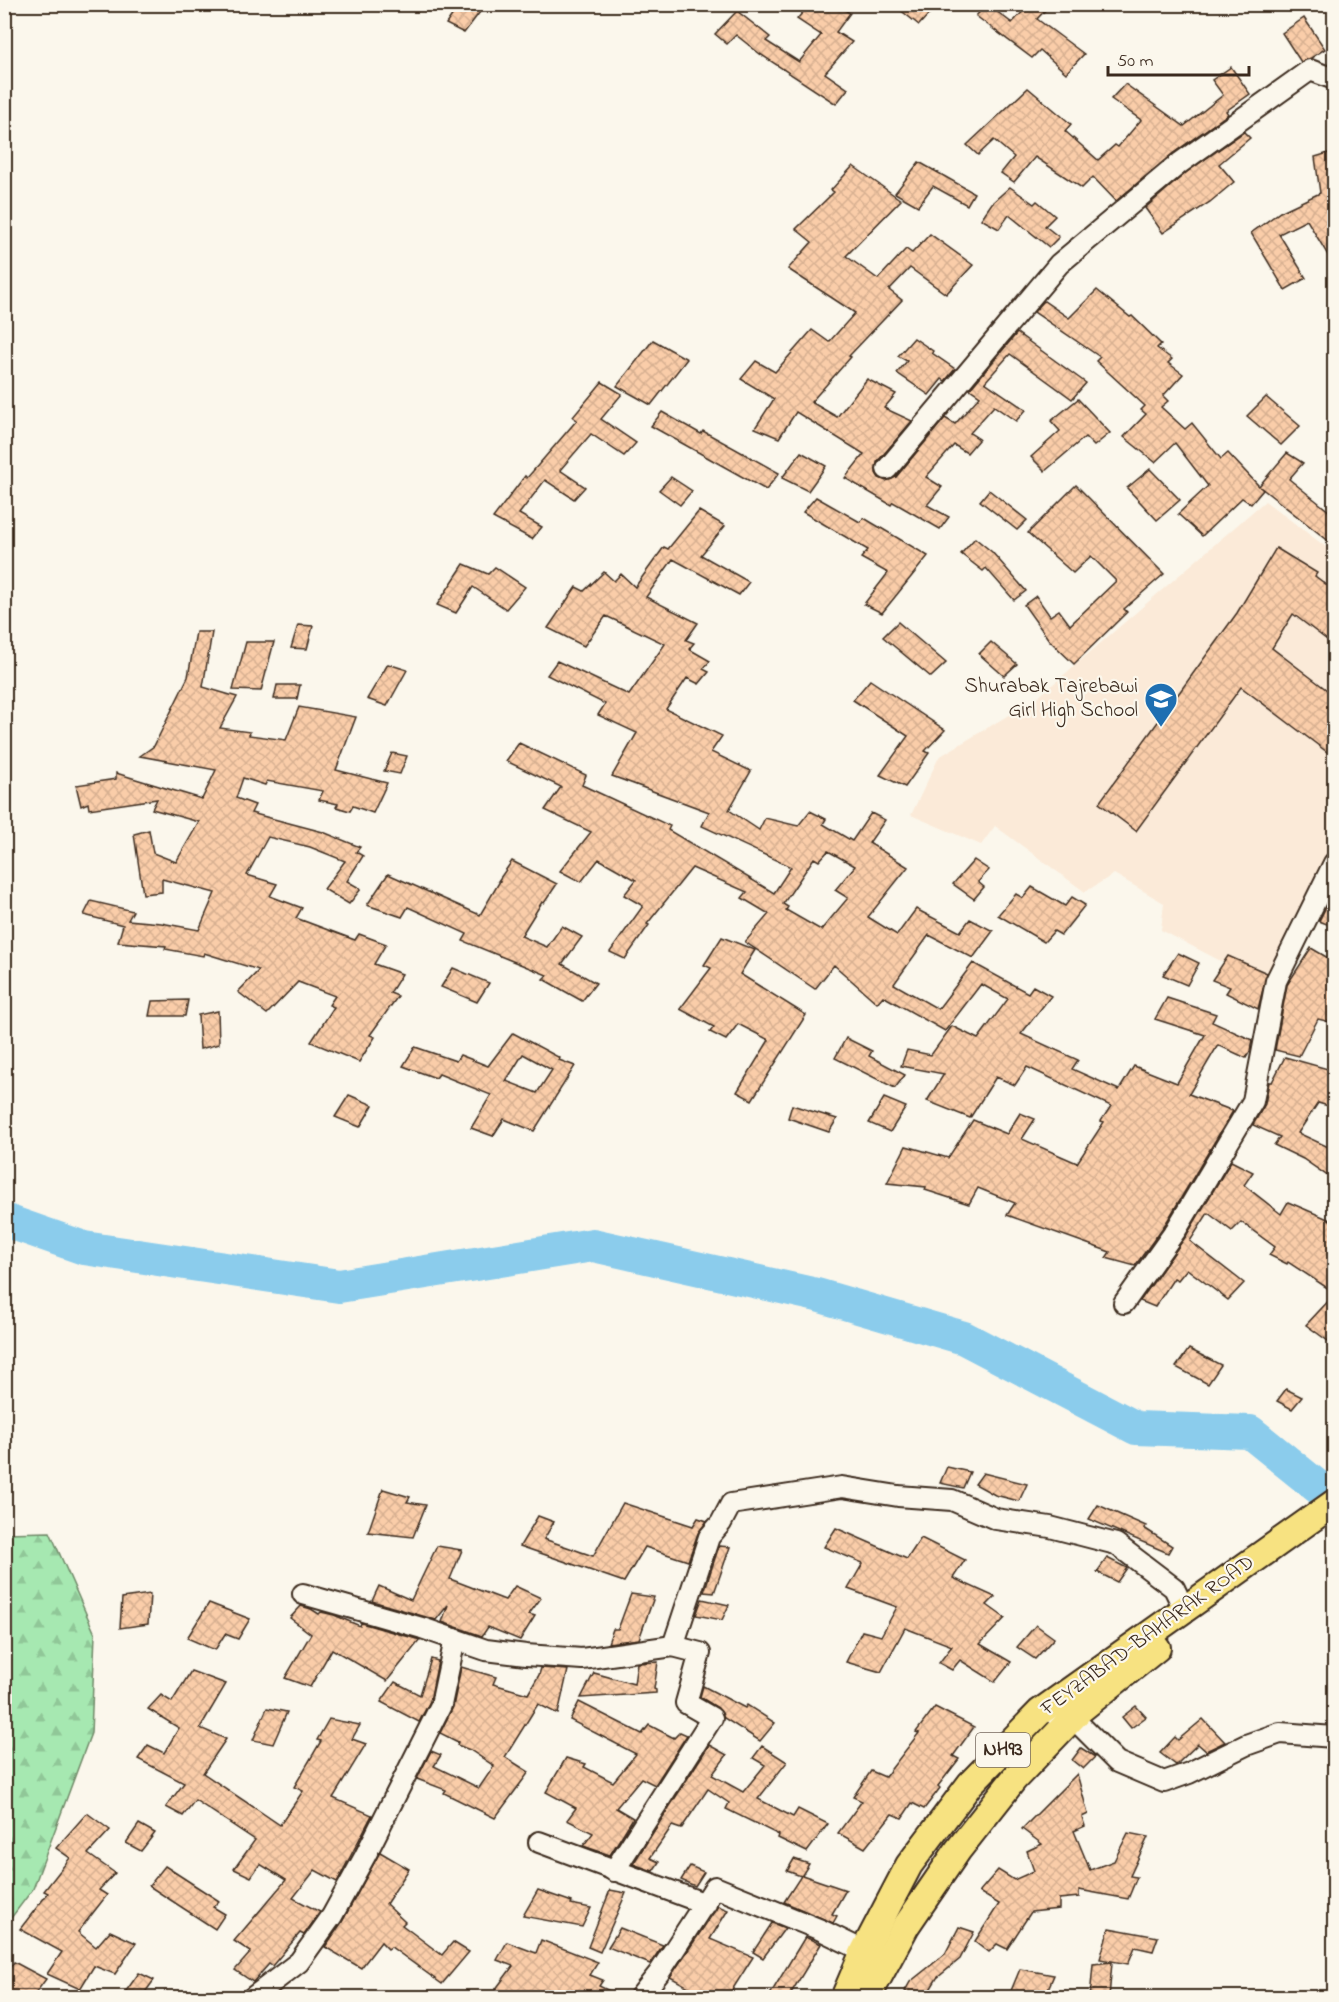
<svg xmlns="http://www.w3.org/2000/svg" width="1339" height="2002" font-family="'Indie Flower',sans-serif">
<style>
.built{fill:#fbead8}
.forest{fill:url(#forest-firs);stroke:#708968;stroke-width:1.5}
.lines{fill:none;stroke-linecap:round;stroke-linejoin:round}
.river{stroke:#8bccec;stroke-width:34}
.building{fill:url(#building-cross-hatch);stroke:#3b2a1e;stroke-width:1.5;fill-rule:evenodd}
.minor-casing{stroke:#3b2a1e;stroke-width:24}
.major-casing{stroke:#3b2a1e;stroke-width:30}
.minor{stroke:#fbf7ec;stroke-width:20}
.major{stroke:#f7e281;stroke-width:26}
.labels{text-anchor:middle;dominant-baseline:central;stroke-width:4.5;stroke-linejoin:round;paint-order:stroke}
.shield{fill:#fbf7ec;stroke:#75685c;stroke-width:1.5}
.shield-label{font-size:20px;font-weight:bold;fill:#3b2a1e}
.poi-label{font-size:21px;fill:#3b2a1e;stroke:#fbf7ec;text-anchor:end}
.street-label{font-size:21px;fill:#3b2a1e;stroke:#fbf7ec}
</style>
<defs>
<pattern id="forest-firs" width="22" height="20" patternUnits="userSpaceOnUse" patternTransform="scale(1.5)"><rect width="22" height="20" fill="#a6e8b1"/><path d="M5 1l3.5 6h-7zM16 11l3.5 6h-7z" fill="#90c798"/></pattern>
<pattern id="building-cross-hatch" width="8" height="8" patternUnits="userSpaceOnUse" patternTransform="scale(1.5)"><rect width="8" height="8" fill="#facda9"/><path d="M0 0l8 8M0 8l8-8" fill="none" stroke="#d7b091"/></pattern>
</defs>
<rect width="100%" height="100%" fill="#fbf7ec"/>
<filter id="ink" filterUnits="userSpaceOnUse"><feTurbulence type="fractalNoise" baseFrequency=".0167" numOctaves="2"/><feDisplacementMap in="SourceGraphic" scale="12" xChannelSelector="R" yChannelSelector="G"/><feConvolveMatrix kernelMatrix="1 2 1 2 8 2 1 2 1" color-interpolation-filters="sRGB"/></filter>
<g filter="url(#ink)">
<path class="built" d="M1265,501L1334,553V854L1263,983L1161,930L1164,903L1114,874L1085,892L995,826L981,845L911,815L939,757L1037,698Z"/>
<path class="forest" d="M50,1532L95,1634L91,1733L33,1889L5,1926V1533Z"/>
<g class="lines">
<path class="river" d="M4,1220L84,1248L339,1286L593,1245L817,1295L964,1338L1136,1428L1250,1432L1334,1500"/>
</g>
<g class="building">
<path d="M460,4H486L464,33L446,24Z"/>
<path d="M810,4H834L850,13L836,32L852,42L825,73L848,89L836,104L760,54L736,35L727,44L715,34L737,11L770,37L766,41L799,62L821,35L797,19Z"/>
<path d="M893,4H938L919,25Z"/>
<path d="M987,4L1012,23L1030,4H1051L1037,19L1084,54L1066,73L1040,50L1032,58L976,16Z"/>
<path d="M1304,18L1325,49L1311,58L1301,62L1282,33Z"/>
<path d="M1231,67L1250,94L1226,111L1228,114L1172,154L1116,201L1093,177L1082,188L1035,157L1014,182L1001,173L1014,157L994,140L978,155L967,145L1028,88L1071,124L1065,131L1098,160L1115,145L1118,147L1141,120L1111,99L1125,84L1184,126L1223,95L1212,80Z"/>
<path d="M1244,132L1250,138L1219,164L1234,182L1210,202L1163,233L1145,208L1187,172Z"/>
<path d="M1335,151V267L1307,220L1279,234L1306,278L1285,290L1251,233L1280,212L1320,193L1315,157Z"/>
<path d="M919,162L974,193L967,205L933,186L918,206L895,193Z"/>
<path d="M853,166L901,200L846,256L878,279L906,249L912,253L930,234L973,265L946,294L910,268L889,290L902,300L849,356L851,357L811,402L837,417L867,379L896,394L884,408L912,421L877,462L876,473L879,478L886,481L896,477L945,418L955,424L980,396L970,389L1017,333L1086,383L1072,399L1010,354L985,382L1026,410L1016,421L994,406L970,433L979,439L967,453L954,445L926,477L942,487L927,505L949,517L940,529L893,502L891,505L845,478L864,454L796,412L779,438L755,428L774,399L741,379L756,361L775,372L812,330L829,342L855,313L788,269L812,242L796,229L834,192L831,190Z"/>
<path d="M1010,187L1034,204L1037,201L1055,216L1045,226L1059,237L1049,247L1009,215L999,229L981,219L992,203Z"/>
<path d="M1097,290L1130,317L1132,316L1161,344L1157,348L1172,359L1168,363L1183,374L1163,396L1168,401L1161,407L1185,429L1192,423L1221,459L1228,453L1259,486L1287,453L1303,463L1289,479L1335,516V546L1260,487L1263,490L1251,504L1242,498L1202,536L1178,514L1208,486L1175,443L1155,462L1124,437L1146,414L1141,410L1145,406L1096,361L1100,357L1034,312L1044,301L1069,318Z"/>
<path d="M914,338L933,351L932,353L955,369L945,381L942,379L929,395L897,373L907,361L898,356Z"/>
<path d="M653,340L687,359L651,405L617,386Z"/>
<path d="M602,382L622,394L601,419L636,443L624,456L591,434L560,470L585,487L574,499L545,480L519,514L542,527L532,539L493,518L525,476L527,478L577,420L573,417Z"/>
<path d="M1266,397L1300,426L1281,445L1247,416Z"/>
<path d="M1078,399L1110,433L1094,446L1085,437L1045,471L1031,457L1060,431L1051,421Z"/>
<path d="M662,412L701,434L703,431L779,473L766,490L651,426Z"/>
<path d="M801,452L826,466L808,491L782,478Z"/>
<path d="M1150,469L1180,500L1157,520L1127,488Z"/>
<path d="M671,477L692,491L680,505L659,490Z"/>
<path d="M1076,485L1164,574L1124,609L1127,612L1074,664L1049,640L1024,605L1036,596L1050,616L1059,610L1070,625L1116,581L1091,556L1073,573L1028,533Z"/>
<path d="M989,490L1027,520L1017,530L980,501Z"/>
<path d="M816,497L860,522L864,518L928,556L882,613L864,604L888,573L861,558L868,550L803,512Z"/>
<path d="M699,511L725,526L701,555L749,582L739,595L673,559L646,597L698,623L686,640L694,643L689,649L710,661L703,669L709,672L699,684L687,678L666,709L722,736L711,752L751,771L729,810L759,830L765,818L798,826L810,811L826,819L823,824L852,841L871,813L885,820L869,843L908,867L868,917L897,935L916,909L960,932L970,919L993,931L973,958L929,935L894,984L938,1009L973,963L1028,993L1033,986L1051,996L1021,1034L1078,1060L1072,1069L1119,1090L1134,1066L1177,1083L1205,1035L1155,1019L1167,998L1216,1014L1212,1022L1252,1040L1250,1051L1246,1058L1218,1045L1189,1094L1233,1111L1166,1223L1135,1266L1106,1258L1110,1252L1007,1215L1015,1203L978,1188L969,1204L925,1190L926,1187L887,1183L906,1146L948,1158L973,1120L1007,1134L1020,1113L1035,1119L1022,1139L1077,1163L1104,1122L1101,1121L1111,1106L1027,1067L1015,1085L996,1077L970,1118L927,1101L944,1074L901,1066L907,1050L931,1055L952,1026L978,1039L1008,999L981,984L945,1031L883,996L877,1003L834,965L815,989L745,942L769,914L742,898L747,892L692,868L647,924L649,925L625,959L610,952L643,906L624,895L636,880L599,859L581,882L560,871L591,832L545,810L561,787L506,761L519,743L586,775L582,785L670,826L668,830L774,893L791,867L702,826L709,812L612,776L637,733L598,715L605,704L547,675L557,661L629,695L665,644L606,616L584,646L548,628L576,587L584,591L604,572L614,581L621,574L635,587L664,547L668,549ZM828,851L855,866L835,890L848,898L821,930L786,910L788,907L783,904L814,858L819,861Z"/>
<path d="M975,538L992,552L1026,591L1014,600L986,568L983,571L961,554Z"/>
<path d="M1276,548L1317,573L1315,576L1335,591V646L1293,614L1272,648L1335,696V758L1241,687L1136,831L1099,803L1237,613Z"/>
<path d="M464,564L488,574L495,567L525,587L506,609L473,587L456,613L437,605Z"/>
<path d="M898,622L946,663L931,677L883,637Z"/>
<path d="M298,625L313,626L307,649L291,648Z"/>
<path d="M196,632H212L203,687L237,697L220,728L250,732L249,735L286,740L299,707L356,717L336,770L387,783L373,813L353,806L350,811L336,807L338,804L319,800L323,791L267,781L265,785L243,778L236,798L255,805L251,813L323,832L360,847L356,852L363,856L347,881L361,889L349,904L324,889L345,861L310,847L268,837L247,875L277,884L270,896L302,908L296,918L355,940L359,934L386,944L374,964L402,974L390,993L398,996L370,1035L375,1037L359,1062L311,1042L334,1007L329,1005L335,996L298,982L267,1014L238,992L259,970L204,953L203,956L165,949L166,946L118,942L123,925L84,915L91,901L133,911L128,920L161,923L199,930L215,893L162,879V892L143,894L134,834L149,830L153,853L176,862L199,822L152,809L157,799L89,809L88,803L81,806L76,785L116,779V773L202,799L216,770L140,756L154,746L188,677Z"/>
<path d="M246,642H274L261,691L233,690Z"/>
<path d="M991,642L1017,664L1004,676L979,654Z"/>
<path d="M388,664L407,670L387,706L367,699Z"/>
<path d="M870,680L945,730L925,751L929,753L905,787L880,775L908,736L853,700Z"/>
<path d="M277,685H300L297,699H274Z"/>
<path d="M392,753L407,756L400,774L384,771Z"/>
<path d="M974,860L989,870L978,882L984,887L974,899L953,884Z"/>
<path d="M512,861L557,884L544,903L542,902L521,936L547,947L562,926L582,937L562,964L596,983L582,1001L543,979L547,975L463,941L467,934L408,907L402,917L367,905L388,874L480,915L500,881H498Z"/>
<path d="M1032,887L1065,906L1072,897L1085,905L1061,935L1054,931L1044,942L998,915L1016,894L1023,898Z"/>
<path d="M1335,889V927L1319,921Z"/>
<path d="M722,937L755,950L740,974L806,1015L752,1100L737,1092L769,1040L738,1024L726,1040L710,1032L714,1027L680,1009L711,968L704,965Z"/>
<path d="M1311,948L1335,962V1023L1318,1019L1299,1056L1275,1050L1287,985Z"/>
<path d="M1178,953L1199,963L1187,985L1163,975Z"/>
<path d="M1228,956L1267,973L1258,1009L1226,993L1230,987L1212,980Z"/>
<path d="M453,968L489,983L477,1002L441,987Z"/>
<path d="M188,1000L185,1016H149L152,1001Z"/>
<path d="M218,1011L219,1044L200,1049L198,1015Z"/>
<path d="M513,1033L560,1058L559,1060L575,1066L534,1131L504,1119L493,1136L471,1128L491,1095L439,1074L436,1078L403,1066L415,1047L456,1061L460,1055L488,1066ZM523,1054L552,1070L537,1093L506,1081Z"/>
<path d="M846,1038L872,1051L869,1056L905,1075L895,1088L835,1058Z"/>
<path d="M1285,1057L1335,1071V1108L1318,1103L1298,1133L1335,1150V1181L1303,1159L1274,1145L1280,1137L1253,1125L1265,1104L1269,1082H1272Z"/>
<path d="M349,1095L373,1105L360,1127L335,1117Z"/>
<path d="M884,1098L906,1107L890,1132L869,1123Z"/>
<path d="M792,1105L837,1119L829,1132L788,1118Z"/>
<path d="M1231,1161L1253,1172L1244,1185L1281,1214L1288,1202L1335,1222V1293L1288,1262L1287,1264L1269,1255L1275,1247L1241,1222L1232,1231L1208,1213L1190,1241L1244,1283L1228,1300L1187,1269L1178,1280L1174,1278L1155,1307L1140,1301L1186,1236Z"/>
<path d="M1335,1294V1346L1306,1325Z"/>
<path d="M1189,1349L1221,1365L1208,1384L1176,1367Z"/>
<path d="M1286,1389L1302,1397L1292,1409L1277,1401Z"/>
<path d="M947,1467L970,1472L963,1488L940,1483Z"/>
<path d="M983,1473L1027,1484L1019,1501L995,1495L975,1484Z"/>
<path d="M383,1489L410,1497L407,1502L426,1505L413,1537L368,1532Z"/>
<path d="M623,1503L693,1526L698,1518L707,1521L698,1533L688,1561L645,1547L624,1582L520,1546L538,1516L554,1522L544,1539L593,1556Z"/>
<path d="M1098,1505L1146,1526L1144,1528L1172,1546L1168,1553L1089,1519Z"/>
<path d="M836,1528L907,1559L921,1538L965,1560L953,1578L995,1597L987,1605L1005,1618L980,1644L1011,1662L995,1682L960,1660L952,1670L939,1663L952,1646L905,1628L881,1672L846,1662L862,1631L881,1636L897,1607L848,1589L863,1563L824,1547Z"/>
<path d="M437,1546L462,1550L450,1579L505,1600L515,1586L541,1598L529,1614L535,1616L520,1640L488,1627L482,1636L442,1622L448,1605L436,1620L372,1601L379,1586L411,1600Z"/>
<path d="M719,1546L730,1547L714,1593L704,1592Z"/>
<path d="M1107,1558L1127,1568L1117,1582L1097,1572Z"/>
<path d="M150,1594L148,1624L120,1628L122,1598Z"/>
<path d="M631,1594L654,1597L639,1639L608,1643L613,1629H618Z"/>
<path d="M702,1599L729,1605L722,1620L696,1615Z"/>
<path d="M209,1603L250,1619L238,1639L225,1634L215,1650L187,1638Z"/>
<path d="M301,1606L311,1609L319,1614L321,1612L334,1615L360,1626L361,1623L420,1640L387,1681L332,1649L310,1687L285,1678L311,1634L290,1618Z"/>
<path d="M1036,1625L1054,1638L1035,1659L1017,1647Z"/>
<path d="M431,1659L438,1661L430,1701L419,1722L381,1702L395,1682L420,1695Z"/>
<path d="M658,1662L654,1689L656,1690V1693L581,1698L594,1673L634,1684L637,1663Z"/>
<path d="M461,1667L496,1677L493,1684L528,1694L539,1675L541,1668L568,1670L558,1714L538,1704L505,1757L529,1772L495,1818L444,1793L446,1790L417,1779L431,1751L441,1755L434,1766L479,1788L494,1766L470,1750L457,1745L458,1742L440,1733L453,1707Z"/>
<path d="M191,1671L226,1684L200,1728L226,1739L203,1773L280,1825L303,1791L294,1787L321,1741L317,1740L329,1719L360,1725L352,1739L366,1744L333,1798L372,1815L337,1882L315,1870L293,1898L320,1912L304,1935L300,1933L272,1966L269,1964L253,1982L235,1970L251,1952L234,1941L286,1880L260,1864L251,1877L234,1869L255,1840L195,1800L183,1816L166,1807L184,1783L138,1759L148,1745L164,1753L179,1728L148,1709L161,1695L172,1702Z"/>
<path d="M703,1686L745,1708L747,1705L775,1723L760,1741L724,1718L718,1708L700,1697Z"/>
<path d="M579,1702L642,1734L649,1725L674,1738L680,1732L687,1735L655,1785L641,1778L616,1808L633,1818L610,1855L583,1846L593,1833L567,1820L576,1808L546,1792L566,1758L586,1764L584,1767L613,1782L636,1754L570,1720Z"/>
<path d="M1136,1706L1146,1717L1131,1728L1122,1717Z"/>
<path d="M935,1707L974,1727L953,1756L959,1759L938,1786L940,1788L924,1809L912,1803L902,1818L892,1814L865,1848L838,1833L862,1801L853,1797L871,1771L885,1777L919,1733L916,1732Z"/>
<path d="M267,1708L287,1712L273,1744L253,1740Z"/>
<path d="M1203,1719L1225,1742L1206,1751L1198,1744L1176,1765L1160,1753L1175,1737L1178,1740Z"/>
<path d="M709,1745L727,1755L712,1775L743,1792L765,1765L753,1758L762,1746L787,1762L758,1799L793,1817L798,1809L828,1824L807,1852L778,1838L779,1835L726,1809L729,1803L708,1789L681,1829L672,1826L650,1858L659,1862L653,1871L633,1864Z"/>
<path d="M1081,1748L1095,1757L1083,1769L1072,1760Z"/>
<path d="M1077,1774L1088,1814L1082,1817L1085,1826L1074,1831L1090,1870L1114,1861L1128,1833L1148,1837L1130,1876L1137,1877L1128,1899L1079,1890V1897L1059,1899V1909L1031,1912L1007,1949L997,1944L989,1952L975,1941L999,1904L979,1892L998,1870L1014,1880L1034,1871L1027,1851L1042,1844L1022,1829Z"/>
<path d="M87,1813L110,1830L88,1854L115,1873L99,1890L107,1895L78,1932L96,1947L110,1931L136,1943L115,1974L94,1966L80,1989L47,1974L62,1952L20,1929L48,1893L44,1891L70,1858L56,1848Z"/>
<path d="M139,1824L155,1833L141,1851L126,1843Z"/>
<path d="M380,1852L409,1869L386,1904L405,1922L402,1925L442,1955L453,1942L469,1952L442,1984L391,1947L388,1949L381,1942L361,1968L325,1947L342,1922Z"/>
<path d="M794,1859L809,1864L802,1875L846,1890L832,1914L837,1916L833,1923L784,1902L801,1876L787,1871Z"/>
<path d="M165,1866L219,1901L213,1907L225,1914L215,1929L149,1886Z"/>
<path d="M690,1866L704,1872L695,1886L681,1880Z"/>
<path d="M538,1890L572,1902L571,1904L591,1908L582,1927L523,1916Z"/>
<path d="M610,1890L626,1893L600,1952L588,1947Z"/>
<path d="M718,1906L728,1910L710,1939L753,1957L727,1998H709L670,1977Z"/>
<path d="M772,1923L785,1928L763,1958L753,1952Z"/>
<path d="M959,1927L974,1932L960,1959L937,1978L925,1998H906L909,1993L905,1991L910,1982L945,1954Z"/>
<path d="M620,1928L663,1945L650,1964L608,1947Z"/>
<path d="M1109,1928L1158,1937L1153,1951L1135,1947L1128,1964L1100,1959Z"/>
<path d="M805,1937L821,1944L788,1998H768Z"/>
<path d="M541,1940L598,1962L590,1975L603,1980L599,1986L624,1998H489L513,1966L497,1960L507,1942L536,1953Z"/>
<path d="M14,1962L46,1979L32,1998H4V1975Z"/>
<path d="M1112,1962L1109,1998H1090L1093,1964Z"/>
<path d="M1020,1969L1054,1975L1044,1998H1008Z"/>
<path d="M139,1973L154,1980L141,1998H121Z"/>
</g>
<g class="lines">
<g class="minor-casing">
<g id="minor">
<path d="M887,469L1059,264L1180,163L1310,70L1334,79"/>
<path d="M1124,1303L1176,1230L1253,1101L1276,981L1334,863"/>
<path d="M303,1594L422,1628L486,1650L526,1655L582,1659L673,1646"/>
<path d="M1057,1717L1080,1725L1117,1762L1164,1782L1189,1773L1246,1745L1280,1733L1334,1737"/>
<path d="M539,1842L706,1904"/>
<path d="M614,1871L712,1718L686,1703L700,1653L673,1646L709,1537L721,1523L731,1504L842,1487L898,1496L952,1500L996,1519L1050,1527L1116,1544L1174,1588L1184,1609"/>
<path d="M252,1998L299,1962L332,1916L365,1856L441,1705L455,1639"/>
<path d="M639,1998L659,1973L715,1887L821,1930L864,1951"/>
</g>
</g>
<g class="major-casing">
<g id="major">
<path d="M844,1998L864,1951L909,1865L970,1784L1040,1712L1334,1503"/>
<path d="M867,1998L906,1926L958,1850L1014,1779L1081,1709L1157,1648"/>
</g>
</g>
<use href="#minor" class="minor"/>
<use href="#major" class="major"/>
</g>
</g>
<defs>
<g id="school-pin" transform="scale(1.725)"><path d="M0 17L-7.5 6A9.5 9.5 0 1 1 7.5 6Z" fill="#1f6fb2" stroke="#fbf7ec"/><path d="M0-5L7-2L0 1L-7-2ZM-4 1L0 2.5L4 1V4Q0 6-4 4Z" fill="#fff"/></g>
</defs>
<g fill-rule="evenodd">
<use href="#school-pin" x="1161" y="699"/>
</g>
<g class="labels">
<rect class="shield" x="976" y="1733" width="54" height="34" rx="4.5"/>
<g class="shield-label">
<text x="1003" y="1750">NH93</text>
</g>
<g class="poi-label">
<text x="1138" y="687">Shurabak Tajrebawi<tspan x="1138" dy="24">Girl High School</tspan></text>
</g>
<g class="street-label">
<text transform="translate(1148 1636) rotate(-36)">FEYZABAD-BAHARAK ROAD</text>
</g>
</g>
<rect width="1339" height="2002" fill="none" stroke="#fbf7ec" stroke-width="24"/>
<rect x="12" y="12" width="1315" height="1978" fill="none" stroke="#3b2a1e" stroke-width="2" filter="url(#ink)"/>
<path d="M1108 66v9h141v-9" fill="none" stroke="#3b2a1e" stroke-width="3"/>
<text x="1117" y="66" font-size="18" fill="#3b2a1e" stroke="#fbf7ec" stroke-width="4.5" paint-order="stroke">50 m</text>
</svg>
